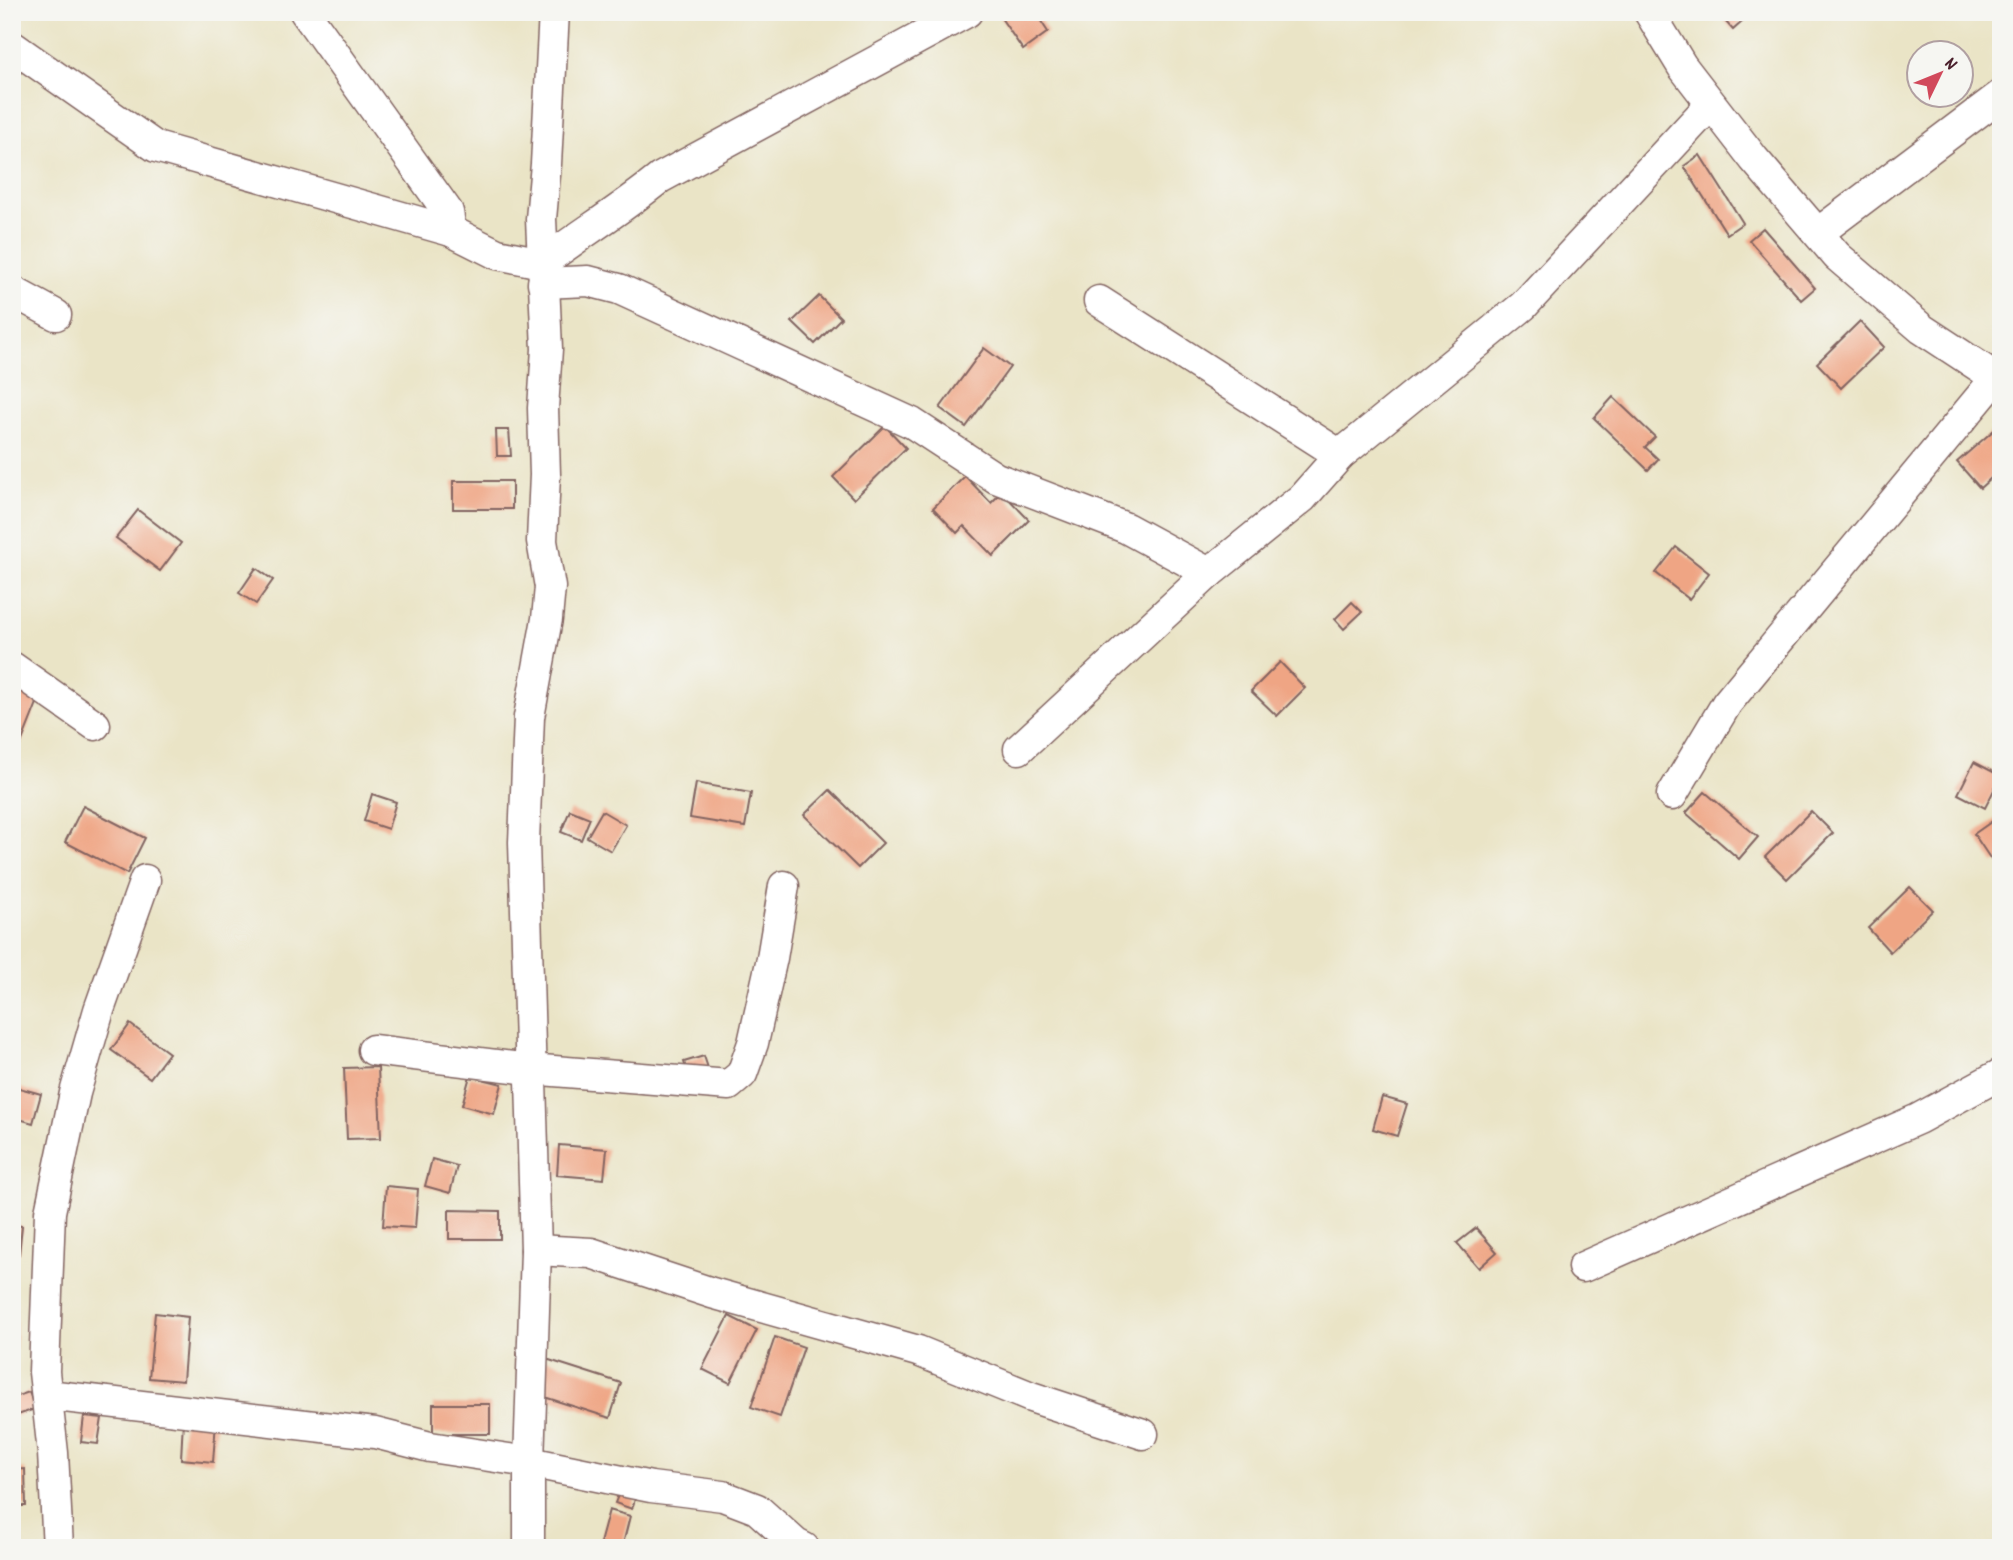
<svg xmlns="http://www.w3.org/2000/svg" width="2013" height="1560" font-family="Dekko,sans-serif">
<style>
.building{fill:#efa584}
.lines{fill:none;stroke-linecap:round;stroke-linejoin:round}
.minor-casing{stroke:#826461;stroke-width:33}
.minor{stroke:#fff;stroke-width:30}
</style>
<rect width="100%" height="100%" fill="#f6f6f2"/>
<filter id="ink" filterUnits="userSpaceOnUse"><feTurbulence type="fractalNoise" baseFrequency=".0143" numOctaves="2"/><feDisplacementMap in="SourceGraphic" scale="14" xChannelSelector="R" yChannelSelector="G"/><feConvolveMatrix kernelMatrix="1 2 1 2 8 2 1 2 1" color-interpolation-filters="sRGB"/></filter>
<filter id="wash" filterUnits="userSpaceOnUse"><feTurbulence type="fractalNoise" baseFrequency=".00686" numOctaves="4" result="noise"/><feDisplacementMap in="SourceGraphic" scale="28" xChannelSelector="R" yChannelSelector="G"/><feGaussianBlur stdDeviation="1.57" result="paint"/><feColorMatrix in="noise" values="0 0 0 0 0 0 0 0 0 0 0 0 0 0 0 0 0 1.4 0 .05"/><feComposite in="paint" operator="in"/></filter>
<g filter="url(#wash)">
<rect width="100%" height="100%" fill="#eae4c6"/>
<g id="blocks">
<g class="building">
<path d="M1003,12H1035L1048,32L1023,50L999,15Z"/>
<path d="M1717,12H1753L1733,30Z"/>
<path d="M1700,155L1743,223L1727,234L1684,166Z"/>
<path d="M1763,228L1815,288L1801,300L1749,240Z"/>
<path d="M819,296L841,318L815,344L792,322Z"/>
<path d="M1860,321L1884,347L1841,388L1817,363Z"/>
<path d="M984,348L1010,367L966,427L940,408Z"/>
<path d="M1613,397L1655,437L1645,447L1658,459L1648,470L1594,418Z"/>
<path d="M2001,424V469L1980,488L1957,462Z"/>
<path d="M885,426L906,448L854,499L833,477Z"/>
<path d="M496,430H509L511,456H497Z"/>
<path d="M965,476L991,503L1002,492L1029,520L993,556L964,526L957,533L933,508Z"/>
<rect x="453" y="481" width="59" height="28"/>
<path d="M138,510L181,543L160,571L116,538Z"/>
<path d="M1676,547L1709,573L1689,599L1656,573Z"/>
<path d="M256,568L273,580L256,604L239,593Z"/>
<path d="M1352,602L1362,612L1344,629L1335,619Z"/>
<path d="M1280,662L1305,688L1277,716L1251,691Z"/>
<path d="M12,681L41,693L12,766Z"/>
<path d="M1974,762L2001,776L1985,808L1958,794Z"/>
<path d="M696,783L751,793L745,827L690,818Z"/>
<path d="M830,790L883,843L858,868L804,815Z"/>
<path d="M1705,792L1758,837L1739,859L1686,813Z"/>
<path d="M372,794L396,802L388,829L364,821Z"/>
<path d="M83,806L145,838L127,874L65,842Z"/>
<path d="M570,810L590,818L581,840L561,832Z"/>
<path d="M602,811L626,825L611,851L587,837Z"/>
<path d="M1811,811L1833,833L1787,879L1765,857Z"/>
<path d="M2001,815V860L1994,864L1974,834Z"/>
<path d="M1910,887L1933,910L1890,952L1868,928Z"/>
<path d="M130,1024L169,1053L150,1078L111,1050Z"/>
<path d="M704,1056L710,1074L690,1080L684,1062Z"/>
<path d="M378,1067L381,1138L347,1139L344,1068Z"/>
<path d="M470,1076L502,1084L494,1114L462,1105Z"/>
<path d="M12,1086L41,1094L33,1123L12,1117Z"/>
<path d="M1382,1097L1407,1104L1397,1136L1373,1129Z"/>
<path d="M559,1145L607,1149L604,1179L557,1175Z"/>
<path d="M432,1159L457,1166L450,1193L425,1186Z"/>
<path d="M386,1186L418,1189L415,1228L383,1226Z"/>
<path d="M449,1210L500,1211V1239H449Z"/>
<path d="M12,1225L22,1226L19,1254L12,1253Z"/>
<path d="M1476,1228L1497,1252L1479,1268L1457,1243Z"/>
<rect x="12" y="1308" width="4" height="40"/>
<path d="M155,1313L188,1317L183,1381L149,1378Z"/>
<path d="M729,1316L757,1330L730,1383L702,1369Z"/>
<path d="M775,1337L804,1347L780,1417L751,1407Z"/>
<path d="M546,1359L621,1383L610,1418L535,1394Z"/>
<path d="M29,1392L35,1409L12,1417V1398Z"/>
<rect x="433" y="1404" width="57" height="30"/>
<path d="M84,1416L102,1418L98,1444L81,1442Z"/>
<path d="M183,1420L216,1422L213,1462L181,1459Z"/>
<path d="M25,1469L26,1506H12V1470Z"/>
<path d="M619,1493L635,1499L632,1509L615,1503Z"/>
<path d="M609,1510L630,1516L622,1548L600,1543Z"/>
</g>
</g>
</g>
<g filter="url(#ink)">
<use href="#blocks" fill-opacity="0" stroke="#826461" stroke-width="2"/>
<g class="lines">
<g class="minor-casing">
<g id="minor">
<path d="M305,12L448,212L451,231"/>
<path d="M1649,12L1682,66L1754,159L1837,256L1922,329L2001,381"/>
<path d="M12,46L156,147L451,231L497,254L542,263C581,234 622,209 660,178L967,12"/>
<path d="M1818,233L2001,95"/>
<path d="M543,283L588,281L619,289L912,423L996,478L1126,528L1209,573"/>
<path d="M12,291L56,315"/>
<path d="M1099,301L1340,455"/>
<path d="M12,667L95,725"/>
<path d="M1019,749L1209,573L1302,498L1340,455L1523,306L1711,104"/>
<path d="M1672,795L1727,703L1996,378"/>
<path d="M373,1050L529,1069L729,1085L742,1074L753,1043L772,958L784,886"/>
<path d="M536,1250L591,1253L712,1293L918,1351L1031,1397L1143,1434"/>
<path d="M1583,1267L1918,1119L2001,1074"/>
<path d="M47,1395L375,1433L430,1447L529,1462L651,1487L723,1496L757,1509L796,1544L804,1548"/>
<path d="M58,1548L53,1453L44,1372L50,1212L75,1093L99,1010L145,880"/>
<path d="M529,1548V1462L536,1250L524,842L529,717L547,619L550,587L542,541L545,475L543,408L547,349L541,219L546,164L554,12"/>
</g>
</g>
<use href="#minor" class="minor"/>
</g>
</g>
<rect width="2013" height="1560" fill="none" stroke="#f6f6f2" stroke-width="42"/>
<g transform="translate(1940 74) rotate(47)"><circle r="33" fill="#f6f6f2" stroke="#b1a0a2" stroke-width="2"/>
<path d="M0-5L12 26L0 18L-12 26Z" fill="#d1495b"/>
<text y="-10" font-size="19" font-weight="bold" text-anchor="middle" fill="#4a1f2b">N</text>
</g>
</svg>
